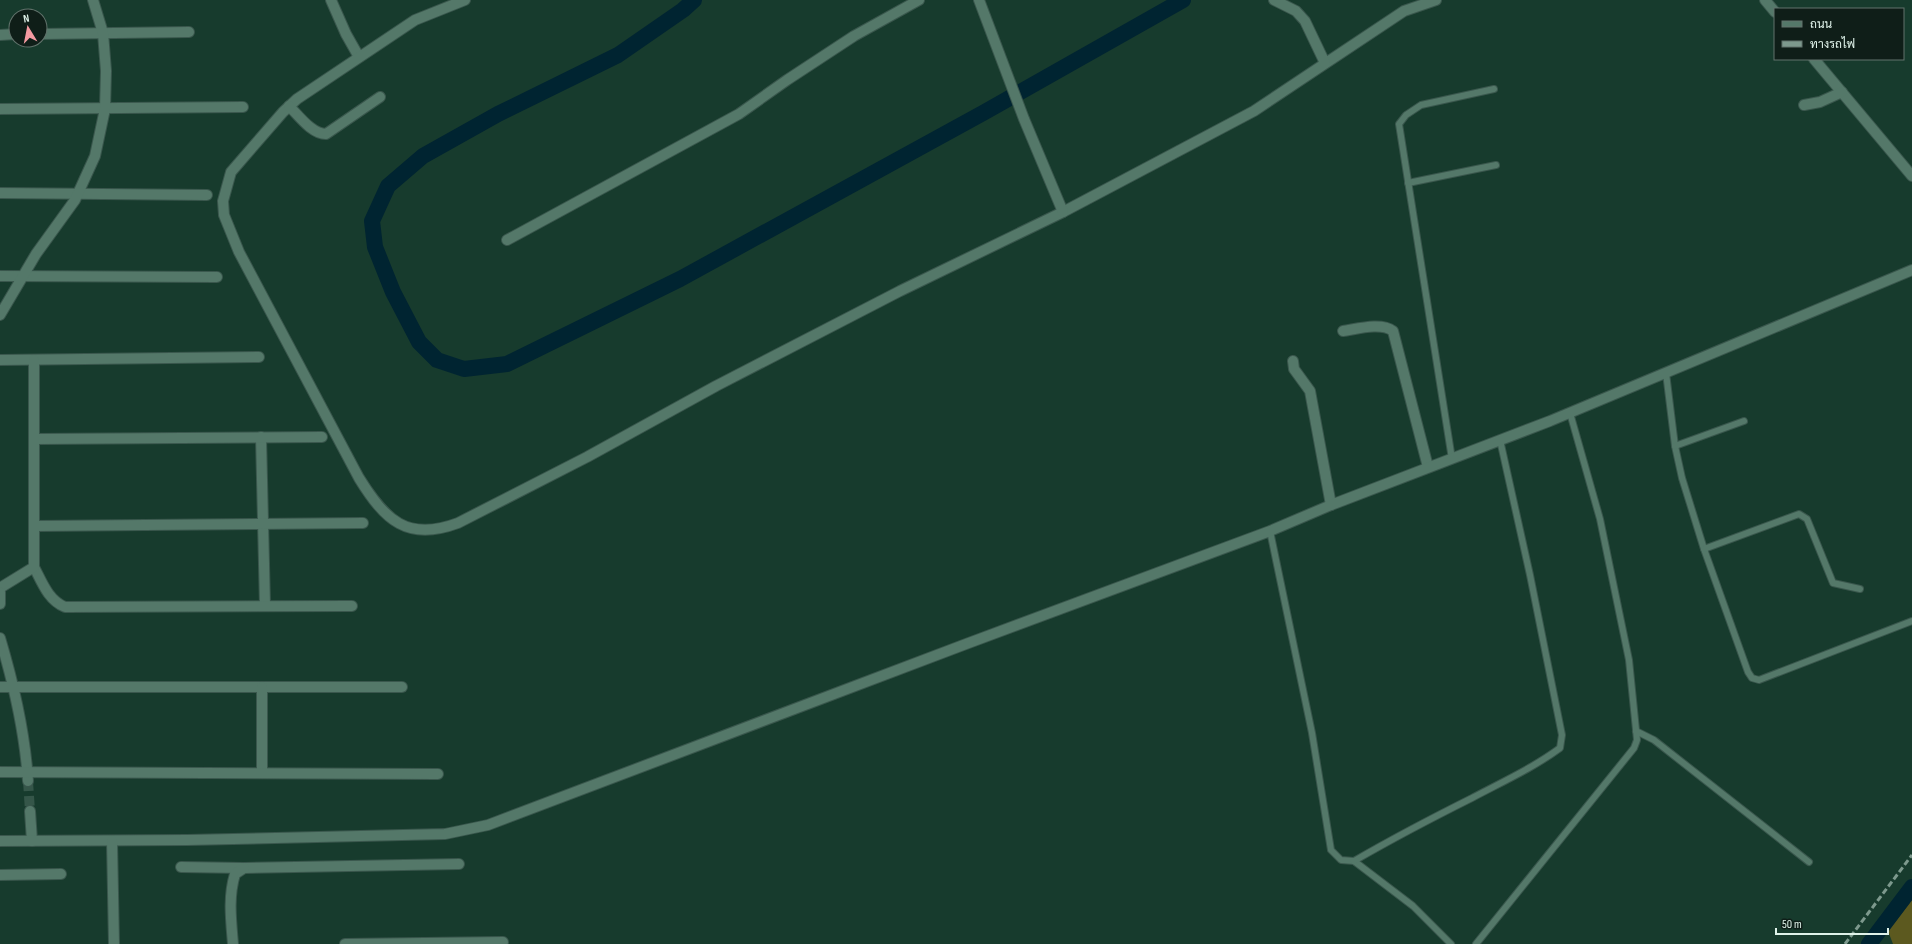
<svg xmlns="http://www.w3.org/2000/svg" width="1912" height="944" font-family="'Sofia Sans Condensed',Sarabun,sans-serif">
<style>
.green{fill:#5c591f}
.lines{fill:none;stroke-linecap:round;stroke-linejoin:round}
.canal{stroke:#002431;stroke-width:16}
.street-tunnel{stroke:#355649;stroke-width:10;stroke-dasharray:10 5;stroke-linecap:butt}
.lane-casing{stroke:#3a574d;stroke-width:8}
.street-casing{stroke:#3a574d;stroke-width:12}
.lane{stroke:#547869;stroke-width:6}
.street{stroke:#547869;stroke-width:10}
.rail{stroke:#7d998d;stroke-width:3;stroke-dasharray:6 3;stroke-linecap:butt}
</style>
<rect width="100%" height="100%" fill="#173b2d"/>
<path class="green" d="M1912,900V944H1893L1888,931Z"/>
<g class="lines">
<g class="canal">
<path d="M694,0L683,10L618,55L498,114L423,156L388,186L372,221L375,247L393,292L419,342L437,360L464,369L507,364L680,279L983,113L1183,0"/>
<path d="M1869,944L1912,887"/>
</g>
<path class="street-tunnel" d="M28,781L30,811"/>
<g class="lane-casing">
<g id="lane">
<path d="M1408,183L1496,165"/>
<path d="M1666,373L1675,446L1682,478L1704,549L1748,672L1752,678L1759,680L1912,621"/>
<path d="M1675,446L1744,421"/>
<path d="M1452,459L1399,124L1406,115L1421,105L1494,89"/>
<path d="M1270,531L1312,733L1331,850L1341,860L1354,861L1413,906L1451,944"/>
<path d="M1704,549L1799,514L1807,519L1833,583L1860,589"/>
<path d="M1636,731L1654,740L1809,862"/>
<path d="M1354,861C1392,839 1432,818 1472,798C1502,782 1533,768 1560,748L1562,735L1530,575L1500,440"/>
<path d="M1476,944L1634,748L1637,740L1629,660L1600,519L1570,413"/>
</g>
</g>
<g class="street-casing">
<g id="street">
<path d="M331,0L346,34L359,57"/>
<path d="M465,0L415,20L297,99L283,112L231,172L223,201L224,215L239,252L359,478C385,520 407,542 458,523L587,457L716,386L900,291L1063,212L1254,111L1404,11L1436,0"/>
<path d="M979,0L1024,119L1063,212"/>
<path d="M1274,0L1296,11L1305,21L1325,63"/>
<path d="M1765,0L1775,12"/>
<path d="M40,34L189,32"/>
<path d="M0,35L16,34"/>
<path d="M1814,59L1912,176"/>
<path d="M1804,105L1820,102L1842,92"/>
<path d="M289,106C299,116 312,134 326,134L380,97"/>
<path d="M0,109L243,107"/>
<path d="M0,193L207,195"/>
<path d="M507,240L739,114L787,80L854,36L919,0"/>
<path d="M0,276L217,277"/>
<path d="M0,315L36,254L75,200L95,156L105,109L106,71L103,33L93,0"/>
<path d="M1343,331C1357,329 1381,322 1393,331L1428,467"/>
<path d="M0,360L259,357"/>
<path d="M1293,361L1294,369L1310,391L1331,505"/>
<path d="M261,437L265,606"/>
<path d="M34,439L322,437"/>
<path d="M34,526L363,523"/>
<path d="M34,567C42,582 48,600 65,607L352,606"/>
<path d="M0,588L34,567V360"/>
<path d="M0,592V604"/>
<path d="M0,638C14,685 25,732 28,781"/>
<path d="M0,687H402"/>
<path d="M262,687V773"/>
<path d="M0,772L438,774"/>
<path d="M30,811L32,841"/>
<path d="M0,841L187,840L445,834L488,825L966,644L1270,531L1331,505L1550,421L1912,270"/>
<path d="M112,841L114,944"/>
<path d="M181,867L244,868L459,864"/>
<path d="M0,875L61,874"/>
<path d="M233,944C231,920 228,897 235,874L244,868"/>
<path d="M345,944L503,942"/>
</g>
</g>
<use href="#lane" class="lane"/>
<use href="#street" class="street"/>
<path class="rail" d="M1845,944L1912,855"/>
</g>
<rect x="1774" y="8" width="130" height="52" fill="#0f1e18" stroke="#62736c"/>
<rect x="1782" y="21" width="20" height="6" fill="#547869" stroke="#62736c"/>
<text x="1810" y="28" font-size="12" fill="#dff2e9">ถนน</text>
<rect x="1782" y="41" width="20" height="6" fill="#7d998d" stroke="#62736c"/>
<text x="1810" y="48" font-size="12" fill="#dff2e9">ทางรถไฟ</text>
<g transform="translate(28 28) rotate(350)"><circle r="19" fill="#0f1e18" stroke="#62736c"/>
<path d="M0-3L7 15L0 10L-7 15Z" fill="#f49aa1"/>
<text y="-6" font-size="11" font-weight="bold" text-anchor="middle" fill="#dff2e9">N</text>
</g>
<path d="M1776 928v6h112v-6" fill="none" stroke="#dff2e9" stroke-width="2"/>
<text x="1782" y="928" font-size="12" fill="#dff2e9" stroke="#0f1e18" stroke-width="3" paint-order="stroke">50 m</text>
</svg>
